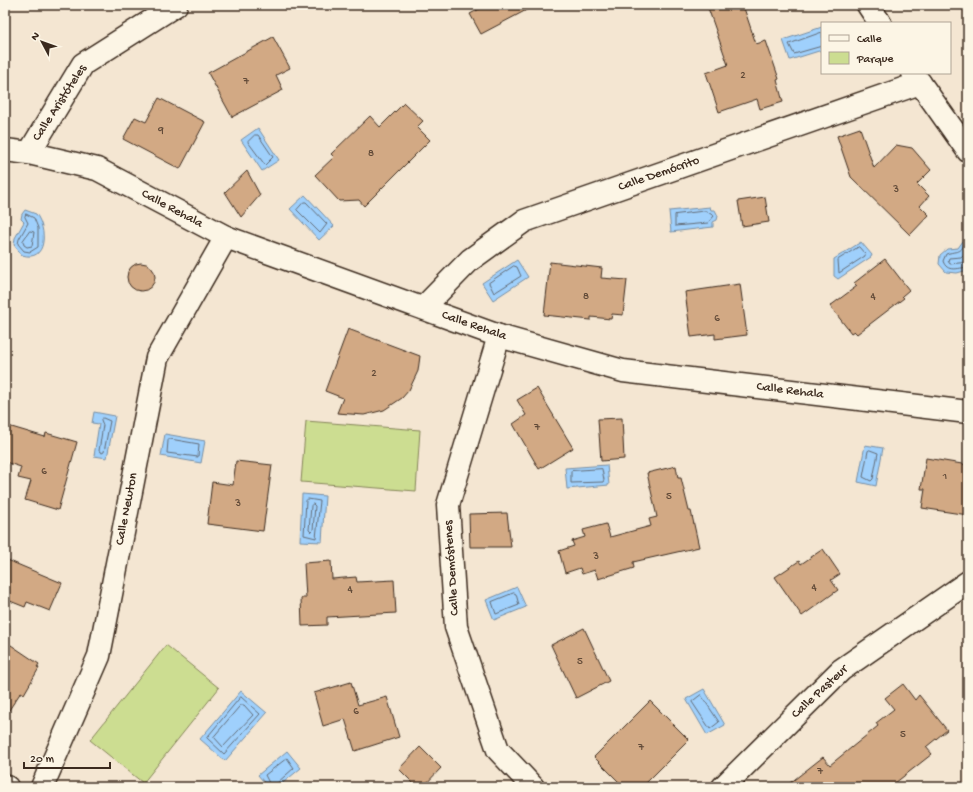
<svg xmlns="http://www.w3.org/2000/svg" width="973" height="792" font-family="'Gochi Hand',sans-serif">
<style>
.green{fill:#ccdd91;stroke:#848458}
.water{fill:#9fd0fc;stroke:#778ea3}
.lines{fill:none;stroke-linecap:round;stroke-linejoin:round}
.shore{stroke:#636c77;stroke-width:1}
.building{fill:#d2a984;stroke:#3b2a1e}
.minor-casing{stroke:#3b2a1e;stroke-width:25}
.minor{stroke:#fcf5e5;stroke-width:22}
.labels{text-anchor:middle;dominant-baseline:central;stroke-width:3.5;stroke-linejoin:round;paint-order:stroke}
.number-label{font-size:11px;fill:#614a38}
.street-label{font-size:13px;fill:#3b2a1e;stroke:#fcf5e5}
</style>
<rect width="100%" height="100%" fill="#f4e6d2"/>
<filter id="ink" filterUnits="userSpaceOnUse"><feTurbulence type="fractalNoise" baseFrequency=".025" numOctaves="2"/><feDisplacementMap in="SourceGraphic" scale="8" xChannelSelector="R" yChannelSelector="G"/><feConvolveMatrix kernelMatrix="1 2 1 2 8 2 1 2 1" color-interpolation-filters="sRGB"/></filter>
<g filter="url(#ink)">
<g class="green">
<path d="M306,421L420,430L416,491L301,482Z"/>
<path d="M166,645L219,688L143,783L90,740Z"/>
</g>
<g class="water">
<path d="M822,27V50L790,60L783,40Z"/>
<path d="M258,128L279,160L262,171L241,140Z"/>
<path d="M305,195L334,226L319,240L290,209Z"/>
<path d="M710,207L711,210H715L718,216L717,220L713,222V227L671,232L669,211Z"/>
<path d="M25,210L36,214C47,228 48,263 22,255L14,245L15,238L24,222L21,219L22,214Z"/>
<path d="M968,234V270L957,273L946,272L939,264L940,255L947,249L958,248Z"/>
<path d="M861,242L872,255L871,257L838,279L834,276V259Z"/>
<path d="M517,260L528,277L493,300L482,283Z"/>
<path d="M94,412L115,416L107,458L94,456L99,424L92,423Z"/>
<path d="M165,434L205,441L201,463L161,456Z"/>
<path d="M865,445L883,448L876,486L858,482Z"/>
<path d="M607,465L609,485L567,489L565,468Z"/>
<path d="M302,494L325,496L322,542L300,541Z"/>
<path d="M517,587L526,607L494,620L486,600Z"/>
<path d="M704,689L725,725L707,735L686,699Z"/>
<path d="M241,691L267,713L225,761L200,739Z"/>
<path d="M287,751L301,768L278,787H268L258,775Z"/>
</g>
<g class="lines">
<g class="shore">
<path d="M822,32L789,44L794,54L822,46"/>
<path d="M255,135H258L273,157L265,165L248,142Z"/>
<path d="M304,202H306L327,224L320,233L297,210Z"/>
<path d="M706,211L714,216L708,223L675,226V215Z"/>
<path d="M26,214L34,218L38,228V247L30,252L24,251L18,244L19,239L28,223L25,217Z"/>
<path d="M30,231L34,232L32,246L27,247L24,245L23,241Z"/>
<path d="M968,239C958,255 963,249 946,254L943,261C947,273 958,268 968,267"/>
<path d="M859,247L865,254V256L839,273L838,260Z"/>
<path d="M968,251L961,257L949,258L948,261L950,264L968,262"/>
<path d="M514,266L517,267L521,276L494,293L489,283Z"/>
<path d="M103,418L110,421L104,452L102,453L99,451L103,425L101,420Z"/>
<path d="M170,439L199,444L198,457L167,453L168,441Z"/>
<path d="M870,450L878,453L873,479L871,481L863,477L868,451Z"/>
<path d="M602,469L604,480L603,482L571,483V471Z"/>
<path d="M308,499L320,501L316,538L304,535L306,501Z"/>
<path d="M313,504L315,506L313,530L311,532L309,530L311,506Z"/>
<path d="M514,593L516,594L519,605L496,614L492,602Z"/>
<path d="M701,695L719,722L710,729L692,702Z"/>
<path d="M241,697L260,714L224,754L207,738Z"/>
<path d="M241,705H244L253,715L223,747L214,737Z"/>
<path d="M271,787L265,775L287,758L294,768L277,783L276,787"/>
</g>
</g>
<g class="building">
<path d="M487,5H536L481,34L470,14Z"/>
<path d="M707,5H743L756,44L766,41L779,79L777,80L783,102L760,109L757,99L719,112L706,73L728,65Z"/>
<path d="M273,37L290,68L276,75L283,90L232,117L208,73Z"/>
<path d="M159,98L205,122L180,169L123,139L135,117L146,122Z"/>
<path d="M404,103L423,121L417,127L430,140L364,206L359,200L339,201L315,175L334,157L331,154L370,116L380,127Z"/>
<path d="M860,128L874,168L896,145L912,148L931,170L917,184L929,196L920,206L929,215L910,235L851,177L837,136Z"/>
<path d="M247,171L260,195L241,217L225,192Z"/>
<path d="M765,197L769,222L742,226L738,201Z"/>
<path d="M885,259L909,290L902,296L904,298L857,334L854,331L851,333L830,306L857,286L854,283Z"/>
<path d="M550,262L602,268L601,278L627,280L623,315L612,314L611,319L591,317V320L544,315Z"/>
<circle cx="141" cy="277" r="14"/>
<path d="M740,284L747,335L715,339V334L691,337L685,292Z"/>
<path d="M348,329L420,356L418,371L409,390L402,398L384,410L364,415L337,413L343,398L325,391Z"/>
<path d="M537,388L573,448L539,469L513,424L526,415L517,400Z"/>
<path d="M622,418L624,459L601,461L598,419Z"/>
<path d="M5,425L45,437L46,433L77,442L58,510L25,500L31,481L18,478L21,467L5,462Z"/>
<path d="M926,458L968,465V515L922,508L925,489H921Z"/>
<path d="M236,461L272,465L263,531L207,524L212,482L233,485Z"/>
<path d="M676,466L678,478H681L689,511H691L699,547L633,562L634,568L598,579L595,570L582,574L580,568L565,573L559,551L574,546L572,541L585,537L583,530L606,524L610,537L651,526L649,519L657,517L647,473Z"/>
<path d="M507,513L511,547H470L469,514Z"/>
<path d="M823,549L840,574L831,580L838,590L802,616L775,577L799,561L801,564Z"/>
<path d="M5,559L62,583L50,611L27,602L25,607L5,599Z"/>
<path d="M331,561L332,579L356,577L357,582L394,580L396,613L327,617V625L302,626L301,598H306L304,563Z"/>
<path d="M584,628L609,681L576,698L551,645Z"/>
<path d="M5,641L39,664L37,667L39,668L24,694L21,692L5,716Z"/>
<path d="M351,682L358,705L387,697L399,737L355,751L345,719L323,726L314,693Z"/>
<path d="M903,684L915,700L919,695L947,730L926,747L932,754L890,787H785L823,757L830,765L878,726L876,723L894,709L885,698Z"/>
<path d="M650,701L689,740L642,787H624L594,757Z"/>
<path d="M420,747L441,768L423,787H417L399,769Z"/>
</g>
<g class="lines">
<g class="minor-casing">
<g id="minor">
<path d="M868,5L880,23"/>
<path d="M913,73L968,151"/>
<path d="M5,150L29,153L97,169L226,237L499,336L623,371L968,412"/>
<path d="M29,153L83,64L176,5"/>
<path d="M423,308L470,260L524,221L920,83"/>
<path d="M499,336L448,505L456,627L498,750L533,787"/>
<path d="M5,786L7,787"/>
<path d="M42,787L99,656L157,358L226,237"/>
<path d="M723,787L841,670L968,582"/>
</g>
</g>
<use href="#minor" class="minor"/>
</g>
</g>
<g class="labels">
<g class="number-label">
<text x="743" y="76">2</text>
<text x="246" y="82">7</text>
<text x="161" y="131">9</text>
<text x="371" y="154">8</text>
<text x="896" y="190">3</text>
<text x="586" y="297">8</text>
<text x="873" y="297">4</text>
<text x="717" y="319">6</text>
<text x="374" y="374">2</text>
<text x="537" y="428">7</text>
<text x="44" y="472">6</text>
<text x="945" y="477">1</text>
<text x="669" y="497">5</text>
<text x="238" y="504">3</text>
<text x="596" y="557">3</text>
<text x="814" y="588">4</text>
<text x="350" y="590">4</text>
<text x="580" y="662">5</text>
<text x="356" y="712">6</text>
<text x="903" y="735">5</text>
<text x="641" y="748">7</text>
<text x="820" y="772">7</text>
</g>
<g class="street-label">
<text transform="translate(60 103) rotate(-57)">Calle Aristóteles</text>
<text transform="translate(659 174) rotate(-19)">Calle Demócrito</text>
<text transform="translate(172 209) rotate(28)">Calle Rehala</text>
<text transform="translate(474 326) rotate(19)">Calle Rehala</text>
<text transform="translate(790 391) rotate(7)">Calle Rehala</text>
<text transform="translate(127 509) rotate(-79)">Calle Newton</text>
<text transform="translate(452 568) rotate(-94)">Calle Demóstenes</text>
<text transform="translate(820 692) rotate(-43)">Calle Pasteur</text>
</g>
</g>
<rect width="973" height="792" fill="none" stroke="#fcf5e5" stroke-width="20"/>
<rect x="10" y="10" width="953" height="772" fill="none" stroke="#3b2a1e" stroke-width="1.5" filter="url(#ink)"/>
<rect x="821" y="22" width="130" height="52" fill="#fcf5e5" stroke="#afa495"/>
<rect x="829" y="35" width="20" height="6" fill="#fcf5e5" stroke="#afa495"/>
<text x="857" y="42" font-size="12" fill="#3b2a1e">Calle</text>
<rect x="829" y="52" width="20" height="12" fill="#ccdd91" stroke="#afa495"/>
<text x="857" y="62" font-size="12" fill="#3b2a1e">Parque</text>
<g transform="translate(42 42) rotate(311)" stroke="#fcf5e5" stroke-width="3" paint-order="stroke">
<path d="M0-3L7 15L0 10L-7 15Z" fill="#3b2a1e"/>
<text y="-6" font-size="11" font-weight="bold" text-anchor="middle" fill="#3b2a1e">N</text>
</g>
<path d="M24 762v6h86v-6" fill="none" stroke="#3b2a1e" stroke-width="2"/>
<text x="30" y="762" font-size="12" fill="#3b2a1e" stroke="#fcf5e5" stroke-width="3" paint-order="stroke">20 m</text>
</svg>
